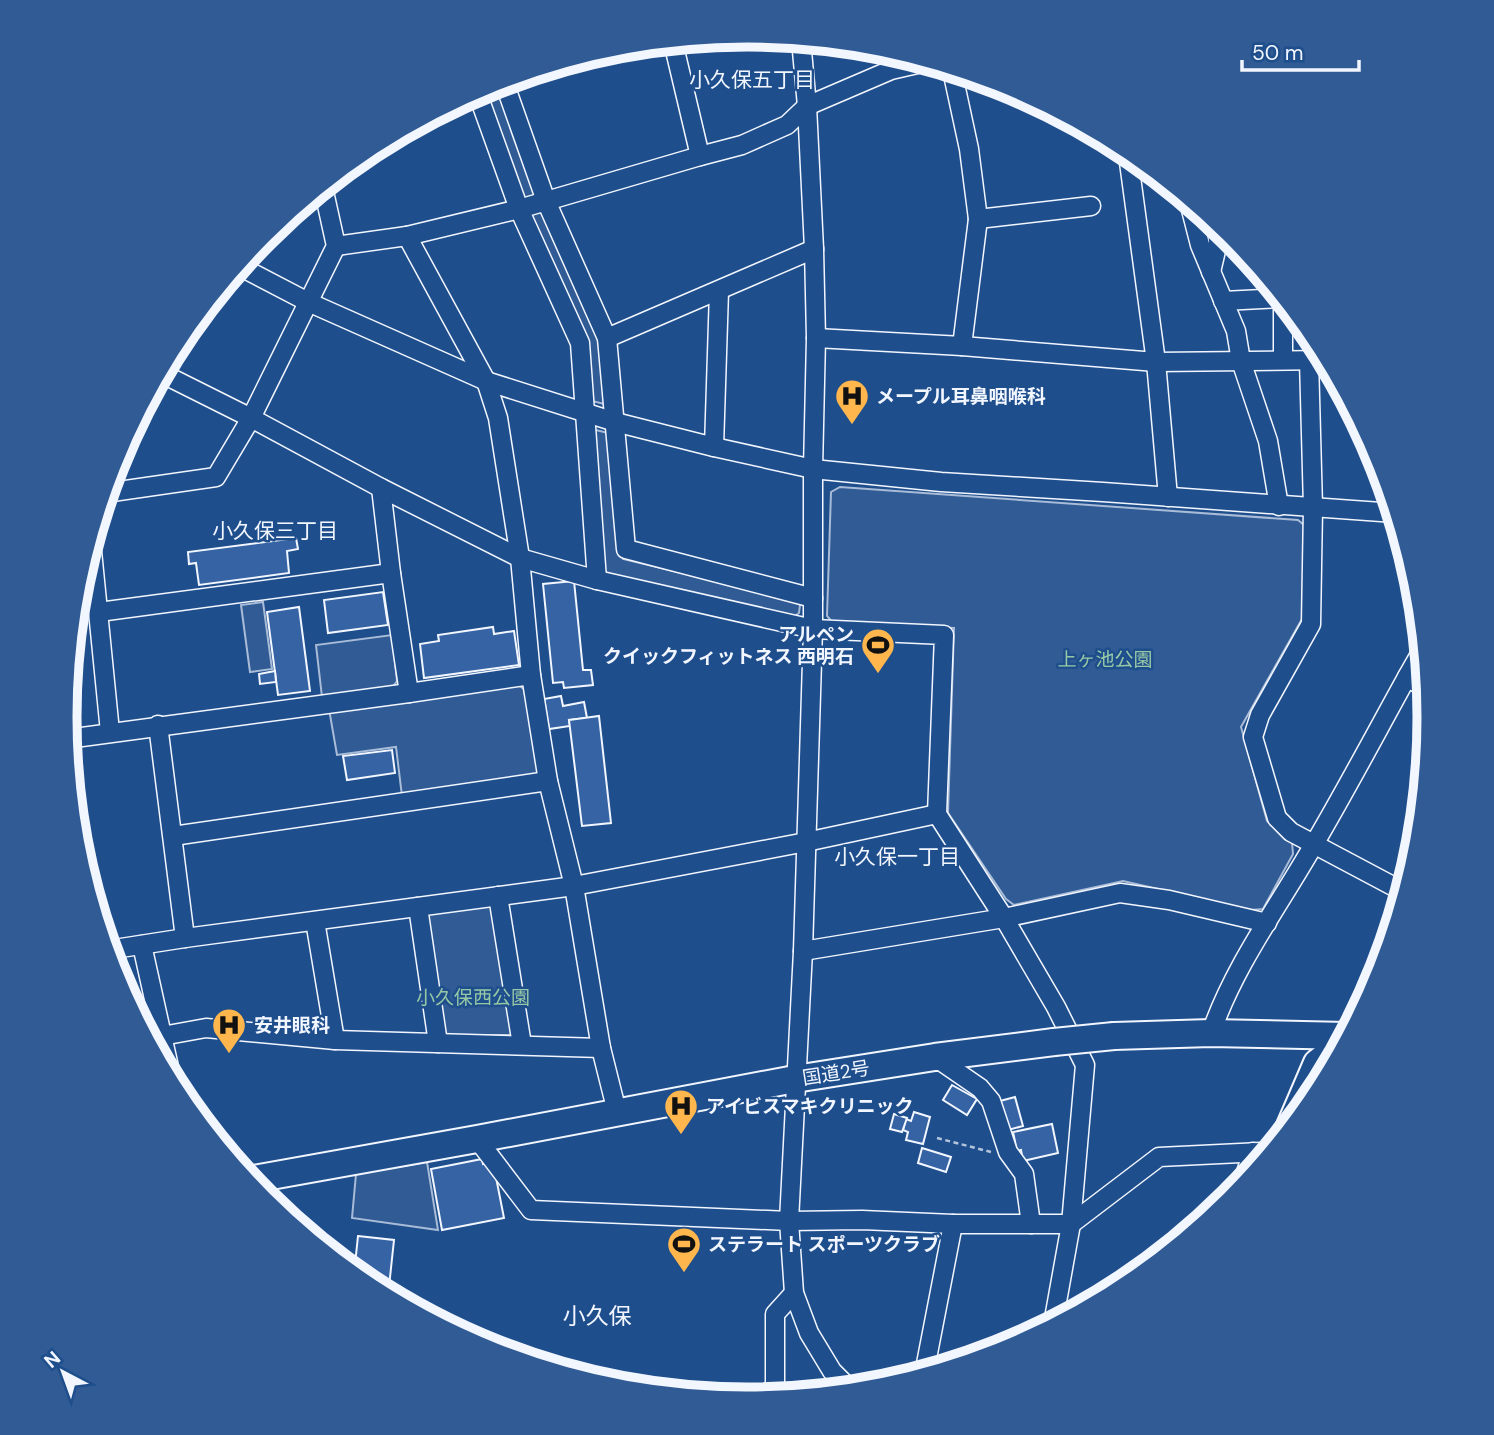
<svg xmlns="http://www.w3.org/2000/svg" width="1494" height="1435" font-family="'DM Sans','Noto Sans JP',sans-serif">
<style>
.built{fill:#305b95;stroke:#a8bbd7;stroke-width:2}
.building{fill:#3563a3;stroke:#f2f6ff;stroke-width:2}
.lines{fill:none;stroke-linecap:round;stroke-linejoin:round}
.minor-casing{stroke:#f2f6ff;stroke-width:21}
.highway-casing{stroke:#f2f6ff;stroke-width:30}
.path{stroke:#b3c4dc;stroke-width:2.5;stroke-dasharray:5 3.5;stroke-linecap:butt}
.minor{stroke:#1f4e8c;stroke-width:18}
.highway{stroke:#1f4e8c;stroke-width:26}
.highway-bridge-casing{stroke:#f2f6ff;stroke-width:30;stroke-linecap:butt}
.highway-bridge{stroke:#1f4e8c;stroke-width:26}
.labels{text-anchor:middle;dominant-baseline:central;stroke-width:5;stroke-linejoin:round;paint-order:stroke}
.poi-label{font-size:19px;font-weight:bold;fill:#f2f6ff;stroke:#1f4e8c;text-anchor:start}
.park-label{font-size:19px;fill:#97c8a6;stroke:#1f4e8c}
.street-label{font-size:19px;fill:#f2f6ff;stroke:#1f4e8c}
.neighbourhood-label{font-size:21px;fill:#f2f6ff;stroke:#1f4e8c}
.quarter-label{font-size:23px;fill:#f2f6ff;stroke:#1f4e8c}
.rim{fill:none;stroke:#f2f6ff;stroke-width:9}
</style>
<rect width="100%" height="100%" fill="#1f4e8c"/>
<g class="built">
<path d="M498,83L539,199L521,204L481,90Z"/>
<path d="M543,207L602,336L608,405L588,400L583,342L526,213Z"/>
<path d="M592,429L612,434L623,559L792,599L800,605L799,613L791,619L602,572Z"/>
<path d="M840,487L1298,520L1304,525L1302,619L1241,727L1267,821L1292,842L1293,854L1263,909L1251,910L1123,881L1014,905L1006,899L948,813L954,628L833,623L827,616L831,492Z"/>
<path d="M263,602L272,669L250,672L241,605Z"/>
<path d="M392,635L397,681L392,688L322,697L316,645Z"/>
<path d="M518,685L524,689L540,777L402,796L396,747L337,755L329,709Z"/>
<path d="M491,904L512,1035H442L427,913Z"/>
<path d="M427,1162L438,1230L352,1218L356,1174Z"/>
</g>
<g class="building">
<path d="M296,538L298,549L287,551L289,573L199,585L196,563L189,564L188,552Z"/>
<path d="M574,581L583,670H591L593,685L564,688L563,682L553,683L543,584Z"/>
<path d="M383,592L388,625L328,633L324,600Z"/>
<path d="M299,607L310,691L278,695L267,612Z"/>
<path d="M493,627L494,634L514,631L519,665L424,678L420,644L439,641L438,635Z"/>
<path d="M275,671L276,682L260,684L259,674Z"/>
<path d="M561,696L563,706L584,702L587,718L569,720L570,726L549,729L544,699Z"/>
<path d="M599,716L611,823L582,826L569,720Z"/>
<path d="M392,750L395,773L347,780L343,756Z"/>
<path d="M952,1085L977,1099L967,1115L943,1100Z"/>
<path d="M1015,1097L1023,1126L1008,1130L1000,1101Z"/>
<path d="M914,1112L930,1117L923,1144L906,1140L908,1132L903,1130L906,1119L911,1121Z"/>
<path d="M894,1114L907,1118L902,1132L890,1129Z"/>
<path d="M1052,1124L1058,1153L1023,1161L1021,1150L1017,1151L1013,1132Z"/>
<path d="M922,1148L951,1157L946,1172L918,1163Z"/>
<path d="M482,1159L483,1164L493,1162L504,1218L442,1230L431,1169Z"/>
<path d="M358,1236L394,1240L388,1296L367,1285L354,1274Z"/>
</g>
<g class="lines">
<g class="minor-casing">
<g id="minor">
<path d="M801,40L807,106L814,249L816,338L813,469V629L803,951L789,1221L794,1293L809,1333L832,1371L851,1390"/>
<path d="M673,42L700,156"/>
<path d="M952,70L969,149L978,219L962,346"/>
<path d="M504,82L546,201L607,338L626,549L813,598"/>
<path d="M477,92L519,209L580,343L597,580"/>
<path d="M1125,150L1128,155L1156,362L1168,497"/>
<path d="M1189,202L1200,245L1236,331L1241,361L1268,441L1279,506"/>
<path d="M978,219L1091,206"/>
<path d="M407,236L486,381L498,418L520,558L531,675L548,781L574,886L601,1048L617,1112"/>
<path d="M336,246L407,236L519,209L700,156L742,145L787,125L807,106L891,70L926,62"/>
<path d="M239,266L308,302L486,381L615,422L714,447L813,469L941,482L1103,492L1395,513"/>
<path d="M1211,272L1218,242L1217,225"/>
<path d="M1223,301L1281,298"/>
<path d="M607,338L814,249"/>
<path d="M816,338L962,346L1156,362L1326,360"/>
<path d="M1283,360V301"/>
<path d="M1309,360L1313,508L1311,624L1260,715L1253,737L1277,818L1291,832L1404,892"/>
<path d="M161,373L251,418L381,488L520,558L597,580L813,629L944,635L937,814L1004,918L1056,1007L1085,1065L1071,1224L1053,1324"/>
<path d="M714,447L719,291"/>
<path d="M381,488L391,573L409,693"/>
<path d="M105,493L216,477L251,418L336,246L323,187"/>
<path d="M91,541L110,732"/>
<path d="M99,612L391,573"/>
<path d="M1407,677L1423,649"/>
<path d="M158,725L185,938"/>
<path d="M67,739L409,693L531,675"/>
<path d="M173,836L548,781"/>
<path d="M77,848L79,856"/>
<path d="M498,896L522,1045"/>
<path d="M418,907L438,1043"/>
<path d="M315,921L335,1040"/>
<path d="M142,945L173,1085"/>
<path d="M108,950L185,938L574,886L806,842L937,814"/>
<path d="M803,951L1004,918L1120,893L1169,900L1267,923"/>
<path d="M1211,1033C1234,966 1278,907 1313,846C1346,790 1376,733 1407,677L1427,689"/>
<path d="M162,1036L206,1028L335,1040L601,1048"/>
<path d="M935,1057L980,1088L991,1101L1008,1152L1024,1174L1031,1224"/>
<path d="M477,1139L531,1210L789,1221L862,1220L953,1224H1071L1159,1157L1261,1152L1268,1154"/>
<path d="M1241,1187L1253,1152"/>
<path d="M924,1374L953,1224"/>
<path d="M775,1397V1314L794,1293"/>
</g>
</g>
<g class="highway-casing">
<g id="highway">
<path d="M1114,1036L1211,1033L1347,1036"/>
<path d="M1290,1126L1317,1063L1344,1042"/>
<path d="M248,1180L477,1139L795,1079L935,1057L1054,1042"/>
</g>
</g>
<path class="path" d="M937,1138L991,1152"/>
<use href="#minor" class="minor"/>
<use href="#highway" class="highway"/>
<g class="highway-bridge-casing">
<path id="highway-bridge" d="M1054,1042L1114,1036"/>
</g>
<use href="#highway-bridge" class="highway-bridge"/>
</g>
<defs>
<g id="hospital-pin" transform="scale(1.75)"><path d="M0 17L-7.5 6A9.5 9.5 0 1 1 7.5 6Z" fill="#ffb74d" stroke="#1f4e8c"/><path d="M-5-5h3v3.5h4V-5h3V5h-3V1.5h-4V5h-3Z" fill="#111"/></g>
<g id="stadium-pin" transform="scale(1.75)"><path d="M0 17L-7.5 6A9.5 9.5 0 1 1 7.5 6Z" fill="#ffb74d" stroke="#1f4e8c"/><path d="M0-5a6.5 5 0 1 0 0 10a6.5 5 0 1 0 0-10ZM-3.5-1.8h7v3.6h-7Z" fill="#111"/></g>
</defs>
<g fill-rule="evenodd">
<use href="#hospital-pin" x="852" y="396"/>
<use href="#stadium-pin" x="878" y="645"/>
<use href="#hospital-pin" x="229" y="1025"/>
<use href="#hospital-pin" x="681" y="1106"/>
<use href="#stadium-pin" x="684" y="1244"/>
</g>
<g class="labels">
<g class="poi-label">
<text x="876" y="396">メープル耳鼻咽喉科</text>
<text x="854" y="634" text-anchor="end">アルペン<tspan x="854" dy="22">クイックフィットネス 西明石</tspan></text>
<text x="254" y="1025">安井眼科</text>
<text x="706" y="1106">アイビスマキクリニック</text>
<text x="708" y="1244">ステラート スポーツクラブ</text>
</g>
<g class="park-label">
<text x="1105" y="659">上ヶ池公園</text>
<text x="473" y="997">小久保西公園</text>
</g>
<g class="street-label">
<text transform="translate(836 1073) rotate(-9)">国道2号</text>
</g>
<g class="neighbourhood-label">
<text x="752" y="80">小久保五丁目</text>
<text x="275" y="531">小久保三丁目</text>
<text x="897" y="857">小久保一丁目</text>
</g>
<g class="quarter-label">
<text x="597" y="1316">小久保</text>
</g>
</g>
<path d="M0 0H1494V1435H0ZM77 717a670 670 0 1 1 1340 0a670 670 0 1 1-1340 0Z" fill="#305b95" fill-rule="evenodd"/>
<path class="rim" d="M77 717a670 670 0 1 1 1340 0a670 670 0 1 1-1340 0Z"/>
<g transform="translate(63 1372) rotate(319)" stroke="#1f4e8c" stroke-width="5" paint-order="stroke">
<path d="M0-5L12 26L0 18L-12 26Z" fill="#f2f6ff"/>
<text y="-10" font-size="19" font-weight="bold" text-anchor="middle" fill="#f2f6ff">N</text>
</g>
<path d="M1242 60v10h117v-10" fill="none" stroke="#f2f6ff" stroke-width="3.5"/>
<text x="1252" y="60" font-size="21" fill="#f2f6ff" stroke="#1f4e8c" stroke-width="5" paint-order="stroke">50 m</text>
</svg>
